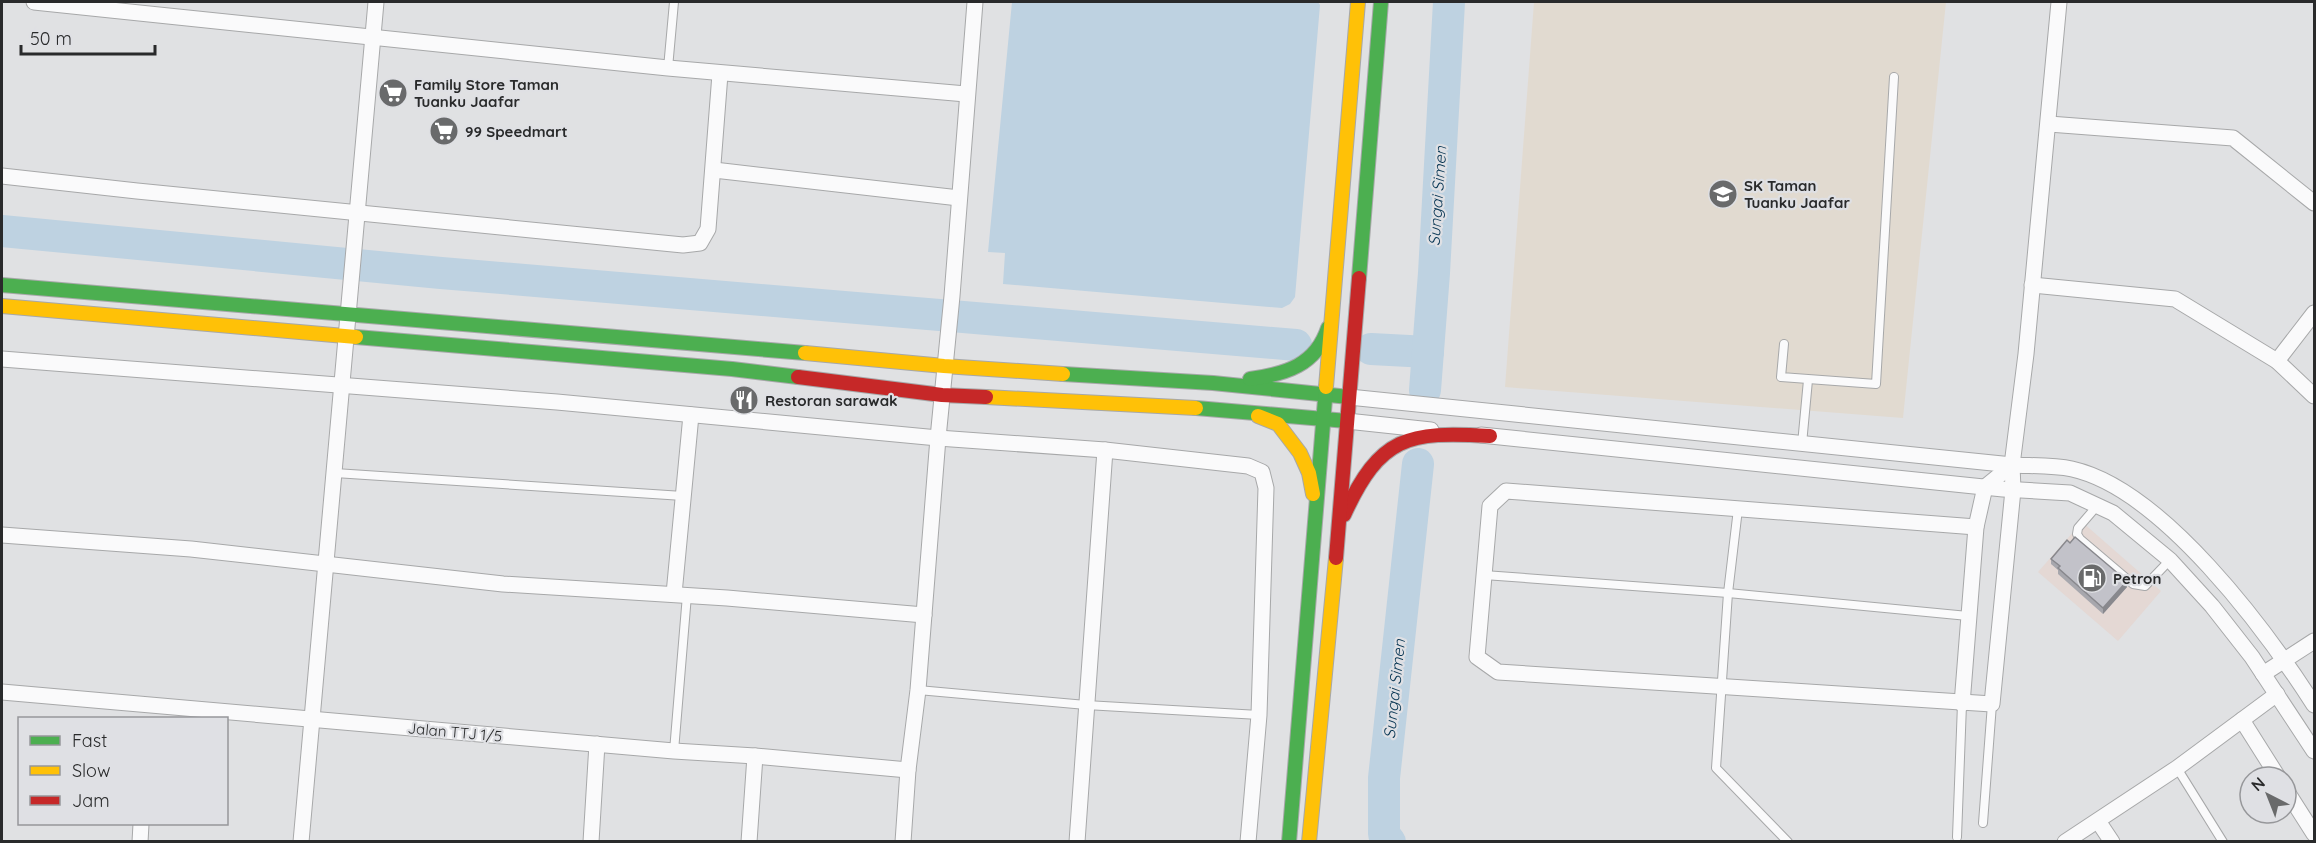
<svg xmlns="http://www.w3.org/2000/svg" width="2316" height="843" font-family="Quicksand,sans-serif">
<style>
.commercial{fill:#e4d8d4}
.education{fill:#e1dad0}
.water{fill:#bed2e1}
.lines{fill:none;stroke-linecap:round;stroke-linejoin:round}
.river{stroke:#bed2e1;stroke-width:32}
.lane-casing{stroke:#a7a8a9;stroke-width:10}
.street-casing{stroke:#a7a8a9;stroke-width:17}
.fast-casing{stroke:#a7a8a9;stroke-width:16}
.slow-casing{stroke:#a7a8a9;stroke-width:16}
.jam-casing{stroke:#a7a8a9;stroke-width:16}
.lane{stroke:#fafafb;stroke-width:8}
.street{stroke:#fafafb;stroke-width:15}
.fast{stroke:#4caf50;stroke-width:14}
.slow{stroke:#ffc107;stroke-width:14}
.jam{stroke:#c62828;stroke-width:14}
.wall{fill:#a7a7ad}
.shaded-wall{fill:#88888d}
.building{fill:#c2c2c9;stroke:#88888d;stroke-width:1.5}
.labels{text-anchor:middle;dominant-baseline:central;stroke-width:4.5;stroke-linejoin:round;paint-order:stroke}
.poi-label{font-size:15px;font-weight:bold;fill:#292a2b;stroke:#dfe0e4;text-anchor:start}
.street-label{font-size:15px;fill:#292a2b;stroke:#dfe0e4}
.water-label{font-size:16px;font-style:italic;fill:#043351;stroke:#dfe0e4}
</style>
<rect width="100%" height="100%" fill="#e0e1e3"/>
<path class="commercial" d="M2082,522L2161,591L2118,641L2038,572Z"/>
<path class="education" d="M1534,2H1946L1903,418L1505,387Z"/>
<path class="water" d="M1012,2H1318L1320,5L1295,297L1290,304L1282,308L1003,284L1005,253L988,252Z"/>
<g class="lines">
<g class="river">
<path d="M2,231L441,273L1296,345"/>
<path d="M1371,349L1428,352"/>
<path d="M1425,390L1434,273L1449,2"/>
<path d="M1390,842L1384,834V778L1418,464"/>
</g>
<g class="lane-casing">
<g id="lane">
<path d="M668,68L674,2"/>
<path d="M1784,344L1781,377L1876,384L1894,77"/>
<path d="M1802,444L1808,380"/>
<path d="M335,473L683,496"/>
<path d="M2097,506L2078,528L2077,534L2080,539L2133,584L2145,586L2170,560"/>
<path d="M1738,509L1728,593L1716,768L1788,842"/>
<path d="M1484,575L1728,593L1968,616"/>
<path d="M918,690L1086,705L1259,715"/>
<path d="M674,751L687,595"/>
<path d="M2177,768L2223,842"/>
<path d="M1983,823L1992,704"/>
<path d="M1957,837L1962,704"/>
</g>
</g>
<g class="street-casing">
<g id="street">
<path d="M34,2L668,68L966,94"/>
<path d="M2049,124L2233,138L2314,203"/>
<path d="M714,170L959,198"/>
<path d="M2,176L137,191L683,245L700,243L708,229L720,74"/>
<path d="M2032,285L2175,299L2277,361L2314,396"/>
<path d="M2,359L557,402L938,438L1105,450L1248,466L1262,472L1266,488L1259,715L1248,842"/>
<path d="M2277,361L2314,313"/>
<path d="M1349,397L2012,465C2031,466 2053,465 2072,469C2162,489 2266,630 2314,705"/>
<path d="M1347,421L1431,430"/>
<path d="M1481,435L2003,489L2070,493L2113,513L2170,560L2212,606L2252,657L2314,751"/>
<path d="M1976,527L1506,491L1490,506L1477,657L1498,672L1992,704L2013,490L2012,465L2026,354L2059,2"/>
<path d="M2,535L191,549L503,584L727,598L924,615"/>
<path d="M674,594L691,415"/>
<path d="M2263,674L2314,641"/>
<path d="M2,692L674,751L755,756L908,770"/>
<path d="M1962,704L1976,527L1985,487L2012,465"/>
<path d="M2242,720L2278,777"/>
<path d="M2286,790L2314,834"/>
<path d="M2098,821L2112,842"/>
<path d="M140,842L141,824"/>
<path d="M301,842L376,2"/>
<path d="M591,842L597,744"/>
<path d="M749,842L755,756"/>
<path d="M903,842L908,770L918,690L938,438L952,296L975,2"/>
<path d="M1077,842L1105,450"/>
<path d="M2065,842L2177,768L2277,694"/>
</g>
</g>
<g class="fast-casing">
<g id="fast">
<path d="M1359,278L1381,2"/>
<path d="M2,285L805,353"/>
<path d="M356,337L732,369L798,377"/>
<path d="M1063,374L1213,383L1349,397"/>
<path d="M1250,379C1286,374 1316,365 1328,328"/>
<path d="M1196,408L1347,421"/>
<path d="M1289,842L1326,387"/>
</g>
</g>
<g class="slow-casing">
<g id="slow">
<path d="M2,306L356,337"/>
<path d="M805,353L944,366L1063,374"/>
<path d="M1326,387L1358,2"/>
<path d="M986,397L1196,408"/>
<path d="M1258,416L1278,424L1300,453L1309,473L1313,494"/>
<path d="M1309,842L1336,558"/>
</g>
</g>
<g class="jam-casing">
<g id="jam">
<path d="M798,377L942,395L986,397"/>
<path d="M1344,515C1380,436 1408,431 1490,436"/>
<path d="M1336,558L1359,278"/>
</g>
</g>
<use href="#lane" class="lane"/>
<use href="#street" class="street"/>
<use href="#fast" class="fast"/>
<use href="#slow" class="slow"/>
<use href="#jam" class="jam"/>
</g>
<path class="wall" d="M2070,543L2127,587L2103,614L2058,574V570L2051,564V559Z"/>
<path class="shaded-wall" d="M2127,581V587L2103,614V608Z"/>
<path class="building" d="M2075,537L2127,581L2103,608L2058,568L2060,566L2051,559L2067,540L2070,543Z"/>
<defs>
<g id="supermarket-disc" transform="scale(1.5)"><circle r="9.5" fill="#696a6b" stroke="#dfe0e4"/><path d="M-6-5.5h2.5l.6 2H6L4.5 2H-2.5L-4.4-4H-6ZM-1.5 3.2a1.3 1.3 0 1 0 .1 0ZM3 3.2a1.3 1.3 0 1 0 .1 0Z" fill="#fff"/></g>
<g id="school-disc" transform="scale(1.5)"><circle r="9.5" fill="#696a6b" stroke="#dfe0e4"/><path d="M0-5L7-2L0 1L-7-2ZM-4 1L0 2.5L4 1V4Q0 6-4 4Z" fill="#fff"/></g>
<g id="restaurant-disc" transform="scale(1.5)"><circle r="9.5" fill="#696a6b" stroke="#dfe0e4"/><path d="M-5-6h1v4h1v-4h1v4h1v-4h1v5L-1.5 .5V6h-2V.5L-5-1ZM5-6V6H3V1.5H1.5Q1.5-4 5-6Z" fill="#fff"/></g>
<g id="fuel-disc" transform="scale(1.5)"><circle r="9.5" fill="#696a6b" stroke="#dfe0e4"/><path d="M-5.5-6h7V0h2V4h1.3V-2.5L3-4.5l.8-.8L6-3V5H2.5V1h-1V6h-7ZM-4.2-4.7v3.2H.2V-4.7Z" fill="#fff"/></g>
</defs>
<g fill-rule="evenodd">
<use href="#supermarket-disc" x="393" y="93"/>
<use href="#supermarket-disc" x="444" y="131"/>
<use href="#school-disc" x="1723" y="194"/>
<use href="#restaurant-disc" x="744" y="400"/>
<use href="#fuel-disc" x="2092" y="578"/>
</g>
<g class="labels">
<g class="poi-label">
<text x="414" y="84">Family Store Taman<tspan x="414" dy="17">Tuanku Jaafar</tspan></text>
<text x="465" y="131">99 Speedmart</text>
<text x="1744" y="185">SK Taman<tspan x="1744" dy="17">Tuanku Jaafar</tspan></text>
<text x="765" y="400">Restoran sarawak</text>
<text x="2113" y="578">Petron</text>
</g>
<g class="street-label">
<text transform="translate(455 732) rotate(5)">Jalan TTJ 1/5</text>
</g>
<g class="water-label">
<text transform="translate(1437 196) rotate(-86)">Sungai Simen</text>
<text transform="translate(1394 689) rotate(-84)">Sungai Simen</text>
</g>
</g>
<rect width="2316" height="843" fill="none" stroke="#292a2b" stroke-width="6"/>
<rect x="18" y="717" width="210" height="108" fill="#dfe0e4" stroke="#96979a" stroke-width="1.5"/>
<rect x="30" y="736" width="30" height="9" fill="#4caf50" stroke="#96979a" stroke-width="1.5"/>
<text x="72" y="747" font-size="18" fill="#292a2b">Fast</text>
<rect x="30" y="766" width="30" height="9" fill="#ffc107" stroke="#96979a" stroke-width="1.5"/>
<text x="72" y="777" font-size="18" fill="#292a2b">Slow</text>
<rect x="30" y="796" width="30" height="9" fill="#c62828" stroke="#96979a" stroke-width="1.5"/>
<text x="72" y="807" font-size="18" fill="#292a2b">Jam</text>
<g transform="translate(2268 795) rotate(318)"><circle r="28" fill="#dfe0e4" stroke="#96979a" stroke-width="1.5"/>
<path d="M0-4.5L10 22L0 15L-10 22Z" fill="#696a6b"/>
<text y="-9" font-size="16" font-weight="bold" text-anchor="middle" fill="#292a2b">N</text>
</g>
<path d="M21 45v9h134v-9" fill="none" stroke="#292a2b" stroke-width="3"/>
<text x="30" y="45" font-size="18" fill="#292a2b" stroke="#dfe0e4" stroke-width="4.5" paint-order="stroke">50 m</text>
</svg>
